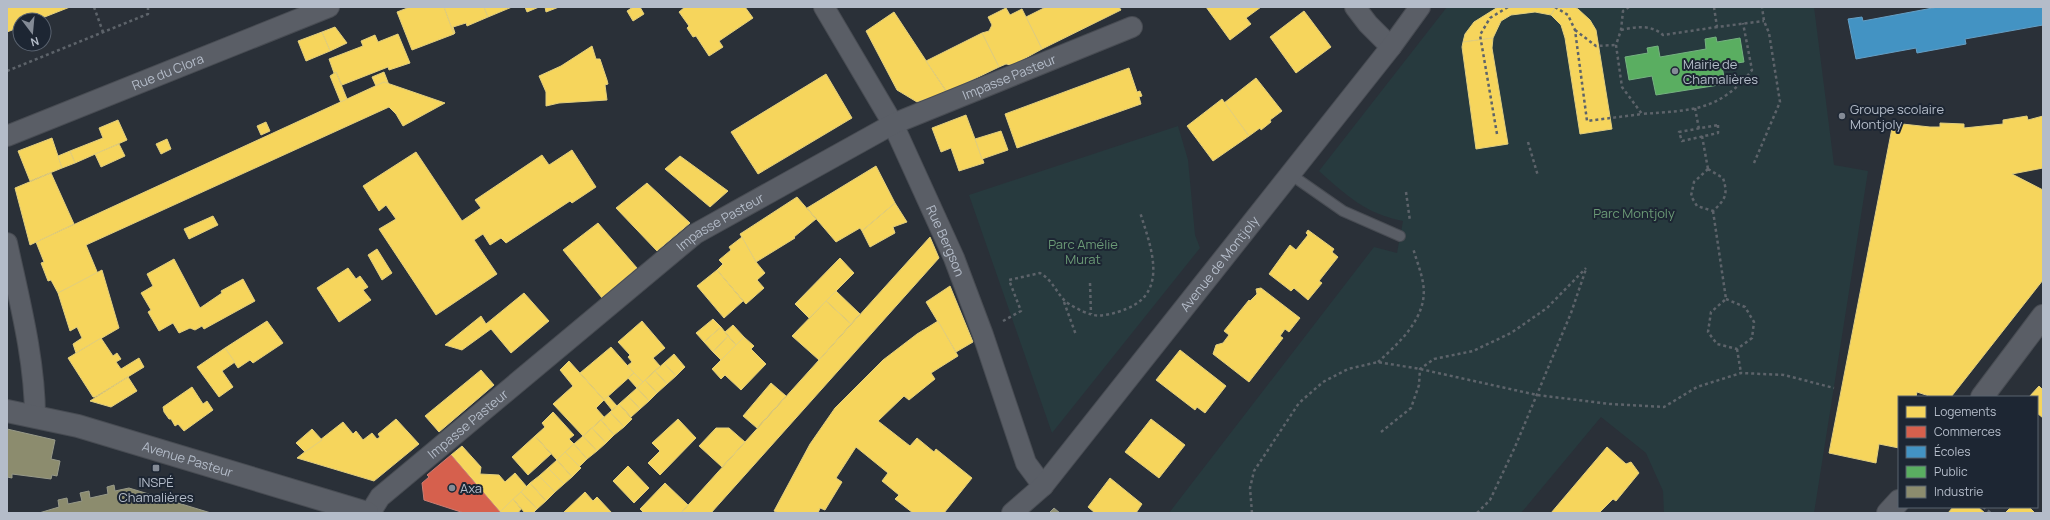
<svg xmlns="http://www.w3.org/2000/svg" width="2050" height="520" font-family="Manrope,sans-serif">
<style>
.green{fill:#273a3e}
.homes{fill:#f6d55c;stroke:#e2ce7d}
.shops{fill:#d6604d;stroke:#cc7c72}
.schools{fill:#4393c3;stroke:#659fc5}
.public{fill:#5aae61;stroke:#75b280}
.industry{fill:#8c8c6e;stroke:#989a89}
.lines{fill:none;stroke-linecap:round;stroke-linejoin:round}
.service-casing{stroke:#484c53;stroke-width:12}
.minor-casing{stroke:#484c53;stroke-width:22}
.tertiary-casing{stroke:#484c53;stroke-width:24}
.path{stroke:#5d636a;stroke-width:2.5;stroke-dasharray:3 3;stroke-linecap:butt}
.service{stroke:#5a5e66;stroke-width:10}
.minor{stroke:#5a5e66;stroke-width:20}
.tertiary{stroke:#5a5e66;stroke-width:22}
.poi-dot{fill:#848b96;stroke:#1d2633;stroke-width:1.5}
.labels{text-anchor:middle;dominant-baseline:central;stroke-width:4;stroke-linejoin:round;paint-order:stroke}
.poi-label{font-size:13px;fill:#b4bcc9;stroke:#1d2633;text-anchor:start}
.street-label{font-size:13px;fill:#b4bcc9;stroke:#1d2633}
.park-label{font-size:13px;fill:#6b9a76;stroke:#1d2633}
</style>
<rect width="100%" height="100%" fill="#2a3038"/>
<g class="green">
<path d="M1447,7H1814L1834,165L1868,171L1814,513H1664L1663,491L1646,453L1601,417L1521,513H1169L1374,247L1397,253L1403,221C1366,214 1346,195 1319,171Z"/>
<path d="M1178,126L1188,160L1195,235L1200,248L1052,433L969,195Z"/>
</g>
<g class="homes">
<path d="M7,7H70L37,20H20V27L7,32Z"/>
<path d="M410,7H444L454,34L412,50L397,12Z"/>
<path d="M444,7H484L488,17L467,26L466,23L453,27L455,33L454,34Z"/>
<path d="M484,7H512L488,17Z"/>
<path d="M525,7H539L527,12Z"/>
<path d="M545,7H559L546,12Z"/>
<path d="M633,7H640L644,14L633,21L627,11Z"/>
<path d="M685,7H745L753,18L719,41L723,47L709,56L696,36L693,37L687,28L689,26L679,12Z"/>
<path d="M1046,7H1119L1121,10L1042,49L1026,17Z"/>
<path d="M1206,7H1261L1246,18L1251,24L1230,40Z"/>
<path d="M1498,7H1556L1551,15L1535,12L1511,15L1501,21L1493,38L1463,42L1465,34L1474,22Z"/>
<path d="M1556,7H1574L1578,9L1590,20L1596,30L1612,129L1580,134L1565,38L1561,25L1551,15Z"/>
<path d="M1006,8L1010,15L1022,9L1042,49L1022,60L1023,63L1016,66L1006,64L999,67L982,33L989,31L992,25L988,17Z"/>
<path d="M1304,11L1331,47L1296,73L1270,37Z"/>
<path d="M894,12L946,91L940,95L917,102L897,90L866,31Z"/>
<path d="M335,27L347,43L330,51L322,32Z"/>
<path d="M322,32L330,51L306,61L298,41Z"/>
<path d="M982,33L999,67L947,92L926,61Z"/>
<path d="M398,34L410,63L389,70L388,67L342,85L336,72L334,73L329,59L363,46L361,41L375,35L378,42Z"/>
<path d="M1493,38L1492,48L1508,144L1476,149L1462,47L1463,42Z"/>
<path d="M592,46L596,59H600L607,80L608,84L605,85L607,100L559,103L546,106V92L539,76L561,66Z"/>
<path d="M1129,68L1137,92L1140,91L1142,96L1139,97L1141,104L1017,148L1005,114Z"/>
<path d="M336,72L347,99L341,103L330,76Z"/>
<path d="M384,72L389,85L384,82L376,86L372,77Z"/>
<path d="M826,74L852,118L758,174L731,132Z"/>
<path d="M1256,78L1282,111L1270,120L1271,122L1261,130L1260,128L1249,136L1224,103Z"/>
<path d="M384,82L445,103L403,126L396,114L389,107L86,245L98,274L58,293L51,280L48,281L41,263L44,262L36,242Z"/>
<path d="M1222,99L1249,136L1213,161L1187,126Z"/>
<path d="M966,115L984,163L959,171L951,148L941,152L932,128Z"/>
<path d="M2027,116L2028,120L2043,116V168L2012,174L2043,190V280L1951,397H1932L1917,392L1916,397H1899V448L1879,444L1876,463L1829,453L1893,123L1930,127H1940V123L1964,124V128L2003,124V120Z"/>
<path d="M118,120L127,140L75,163L70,151L103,138L99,128Z"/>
<path d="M266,122L270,131L261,135L257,126Z"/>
<path d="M1001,131L1008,150L982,159L975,139Z"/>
<path d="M52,138L62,168L30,181L18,151Z"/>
<path d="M167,139L171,149L161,154L156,144Z"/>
<path d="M119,144L125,156L101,167L95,154Z"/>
<path d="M572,150L596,187L572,203L570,201L506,243L501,238L490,245L483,234L474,240L497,274L436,315L379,229L396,219L386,205L379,211L363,186L416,152L462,221L481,208L475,200L542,155L549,165Z"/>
<path d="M70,151L75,163L62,168L58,156Z"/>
<path d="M680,156L728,191L710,207L665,169Z"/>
<path d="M876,166L895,203L862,231L860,228L836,242L807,208Z"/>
<path d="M51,173L74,224L30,245L15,188Z"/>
<path d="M647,183L690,223L657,251L616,208Z"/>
<path d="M797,197L816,219L794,237L795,238L756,262L740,234Z"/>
<path d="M895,203L907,222L893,227L895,233L870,247L862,231Z"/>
<path d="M213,216L218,225L189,239L184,229Z"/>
<path d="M598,223L637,268L602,298L563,250Z"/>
<path d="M1308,230L1334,249L1332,252L1338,257L1319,281L1322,283L1308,300L1294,288L1291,291L1269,274L1290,245L1296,250L1308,235L1306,233Z"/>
<path d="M742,237L756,262L765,273L757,280L764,288L746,304L717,270L723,264L719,260L731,250L729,247Z"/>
<path d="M930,237L939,258L711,513H681Z"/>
<path d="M377,249L392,273L382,280L368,255Z"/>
<path d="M840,258L854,273L809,318L795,304Z"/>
<path d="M174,259L200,308L222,293L221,291L243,279L255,301L204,329L202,326L195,330L190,328L179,333L173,323L159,331L148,312L151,310L141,293L153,286L147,274Z"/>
<path d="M348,268L356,279L360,276L368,287L363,290L371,300L339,322L317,288Z"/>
<path d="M102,270L119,328L76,353L73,344L82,338L77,327L70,331L58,293Z"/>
<path d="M717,270L743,301L724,318L697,286Z"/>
<path d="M950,286L973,342L956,352L926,302Z"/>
<path d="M1261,288L1300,318L1289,332L1285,329L1280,336L1283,338L1249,382L1213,354L1216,345L1223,343L1229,335L1224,331L1249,300L1250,301L1257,294L1256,289Z"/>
<path d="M836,291L860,314L851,324L826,301Z"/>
<path d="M524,293L549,321L511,353L491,329L462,350L445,345L481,316L486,324Z"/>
<path d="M826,301L851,324L819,360L792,336Z"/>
<path d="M713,319L721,327L704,342L696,333Z"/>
<path d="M267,321L283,343L253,363L250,360L238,368L225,348Z"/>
<path d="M642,321L665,348L653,358L660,366L643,382L627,366L632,362L628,357L630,355L618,342Z"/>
<path d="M938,321L958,356L931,373L935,379L909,400L904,396L878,421L910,446L917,438L934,452L936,449L972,478L944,513H913L895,499L899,495L882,481L888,473L856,447L836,478L842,482L825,510L820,508L818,513H779L774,511L810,444L835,408L883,360L917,334Z"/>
<path d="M733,325L744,337L736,345L725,332Z"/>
<path d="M721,327L728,336L713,352L704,342Z"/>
<path d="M728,336L736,345L721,360L713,352Z"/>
<path d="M744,337L754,346L751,349L766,364L741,390L725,375L721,379L712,369Z"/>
<path d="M101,338L113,356L117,353L121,359L116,362L121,369L139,358L144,367L95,397H93L68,358Z"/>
<path d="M611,347L634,373L604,400L580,373Z"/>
<path d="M225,348L235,362L222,371L233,387L219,397L197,367Z"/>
<path d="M1180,350L1226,386L1205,413L1197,407L1195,410L1156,380Z"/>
<path d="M674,354L685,367L676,376L664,363Z"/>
<path d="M569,361L604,400L596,408L604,417L583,436L553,404L573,386L560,370Z"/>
<path d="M664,363L676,376L667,384L655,371Z"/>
<path d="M481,370L494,385L439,432L425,416Z"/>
<path d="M655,371L667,384L657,393L645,380Z"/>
<path d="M634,373L643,382L637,388L628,378Z"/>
<path d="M128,377L137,391L111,407L90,401Z"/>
<path d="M645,380L657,393L649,401L637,388Z"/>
<path d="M771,383L786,396L757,428L743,416Z"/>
<path d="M2039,386L2043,390V418L2037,413V397H2029Z"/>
<path d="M192,387L203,404L207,401L213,410L184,431L178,424L175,426L171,419H169L164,412L163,407Z"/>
<path d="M637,388L649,401L640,409L628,396Z"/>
<path d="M608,396L617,406L612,410L604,400Z"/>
<path d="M628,396L640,409L631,417L619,404Z"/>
<path d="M619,404L632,419L624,427L610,412Z"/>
<path d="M553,412L574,435L569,439L574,444L557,460L535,436L545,427L542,423Z"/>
<path d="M610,412L624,427L614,435L601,420Z"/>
<path d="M396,419L419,444L374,481L297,458L343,422L353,434L356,431L363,440L372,433L377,439L380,437L378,434Z"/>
<path d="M678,419L696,438L660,475L648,463L660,451L652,443Z"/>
<path d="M1151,419L1185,445L1159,478L1125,452Z"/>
<path d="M601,420L614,435L606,443L592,428Z"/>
<path d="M592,428L606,443L597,451L583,436Z"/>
<path d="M716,428H729L745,442L722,467L699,446Z"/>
<path d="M312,429L322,440L305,452L296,443Z"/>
<path d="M535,436L551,454L528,475L512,457Z"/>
<path d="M583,436L597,451L587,459L574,444Z"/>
<path d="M574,444L587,459L579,467L565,452Z"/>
<path d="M462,446L481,467L480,474L499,475L505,482L515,473L527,487L500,512L451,455Z"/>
<path d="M1607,447L1626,464L1631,462L1639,473L1616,501L1613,499L1599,513H1551Z"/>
<path d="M565,452L581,468L572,477L557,460Z"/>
<path d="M557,460L572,477L564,484L548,468Z"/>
<path d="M628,466L649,488L634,503L613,481Z"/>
<path d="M548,468L564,484L555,492L539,476Z"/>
<path d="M539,476L555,492L546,501L530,483Z"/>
<path d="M1110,478L1142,504L1136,513H1095L1088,507Z"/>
<path d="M530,483L546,501L537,509L521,492Z"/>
<path d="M665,483L688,505L681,513H644L640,509Z"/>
<path d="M521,492L537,509L533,513H525L513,499Z"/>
<path d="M585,492L593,501L597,497L612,513H563Z"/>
<path d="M513,499L521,509L518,513H499Z"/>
<path d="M1953,507H1978L1985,513H1948Z"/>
<path d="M2011,507H2029L2035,513H2005Z"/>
</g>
<path class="shops" d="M451,455L500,512L499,513H464L424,500L422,483L429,477L427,475Z"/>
<path class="schools" d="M1938,7H2043V25L1965,39L1966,44L1917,53L1916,48L1856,59L1848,19L1862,17L1863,21Z"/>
<path class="public" d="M1716,37L1717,42L1740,38L1744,62L1722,65L1725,84L1656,95L1652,76L1629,80L1625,57L1648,53L1647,48L1658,46L1660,57L1706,49L1705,39Z"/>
<g class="industry">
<path d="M7,429L55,440L51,459L60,461L57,476L52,475L51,479L12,474V478L7,477Z"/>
<path d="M114,485L115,491L129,488L211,513H39L59,507L58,500L67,498L68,504L82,501L80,493L89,491L90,498L108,494L107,487Z"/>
<path d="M1054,508L1060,513H1049Z"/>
</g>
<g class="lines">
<g class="service-casing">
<path id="service" d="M1290,174L1343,211L1400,236"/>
</g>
<g class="minor-casing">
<g id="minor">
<path id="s1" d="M824,7L893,124L954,258L983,335L1026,463L1043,486"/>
<path d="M1355,7L1368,24L1391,47"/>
<path id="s2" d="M7,136L329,7"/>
<path d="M7,243C19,299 35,359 35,417"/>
<path id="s3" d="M370,513L380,497L695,234L893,124L1132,27"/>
<path id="s4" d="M1012,513L1043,486L1391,47L1420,7"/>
</g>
</g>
<g class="tertiary-casing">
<g id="tertiary">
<path d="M1982,397L2043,316"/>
<path id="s5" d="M7,411L78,426L367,513"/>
<path d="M1888,513L1899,501"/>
</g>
</g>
<g class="path">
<path d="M94,7L103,32"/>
<path d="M1555,7L1568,15L1575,30L1587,121L1642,114"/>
<path d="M1629,7L1623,11L1621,30L1616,45L1622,87L1642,114C1691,110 1719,112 1752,70L1743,23"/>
<path d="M1714,7L1717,27L1764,21"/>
<path d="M1575,30L1596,46L1616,45"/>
<path d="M1621,30C1635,27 1651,24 1663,35L1717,27"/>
<path d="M7,71L148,14V7"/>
<path d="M1695,108L1699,129"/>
<path d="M1718,125V133L1682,141L1679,132Z"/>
<path d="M1497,134L1480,35L1490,18L1508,7"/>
<path d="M1702,136L1708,169"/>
<path d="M1528,142L1538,176"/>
<path d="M1754,163L1780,102L1769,33L1764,21L1762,7"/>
<path d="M1708,169L1723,178C1728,194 1726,199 1713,211L1697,206L1691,196L1694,182Z"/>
<path d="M1406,192L1410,221"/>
<path d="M1713,211L1726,299"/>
<path d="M1090,283L1091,314"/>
<path d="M1726,299L1745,307L1754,322L1752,338L1737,349L1717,344L1708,332L1711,312Z"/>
<path d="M1064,302L1076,335"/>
<path d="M1003,321L1021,311L1009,280L1040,273C1052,280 1055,290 1064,300C1069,305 1083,312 1090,314C1100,318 1116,313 1126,309C1170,292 1150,245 1140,212"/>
<path d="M1737,349L1741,373"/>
<path d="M1378,362C1400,342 1429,316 1423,283C1421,271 1416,259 1413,248"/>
<path d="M1381,432L1411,408L1419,385L1420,369L1434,359L1473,351L1511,333L1547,308L1586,268"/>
<path d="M1983,507L1991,513"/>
<path d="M1252,513L1250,488L1254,471L1299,403L1323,382L1348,369L1378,362L1420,369L1537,395L1610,404L1664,407L1697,387L1741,373L1784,375L1834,388"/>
<path d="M1477,513L1490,500L1515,447L1571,313L1586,269"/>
</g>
<use href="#service" class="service"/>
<use href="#minor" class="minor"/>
<use href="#tertiary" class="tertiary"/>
</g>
<g class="poi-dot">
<circle cx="1675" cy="71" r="4"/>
<circle cx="1842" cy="116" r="4"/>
<rect x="152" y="464" width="8" height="8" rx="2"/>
<circle cx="452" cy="488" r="4"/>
</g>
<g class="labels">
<g class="poi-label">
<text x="1683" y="64">Mairie de<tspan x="1683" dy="15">Chamalières</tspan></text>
<text x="1850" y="109">Groupe scolaire<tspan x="1850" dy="15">Montjoly</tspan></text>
<text x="156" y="482" text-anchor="middle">INSPÉ<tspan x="156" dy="15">Chamalières</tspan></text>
<text x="460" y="488">Axa</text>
</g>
<g class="street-label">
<text stroke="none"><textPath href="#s2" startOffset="173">Rue du Clora</textPath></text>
<text stroke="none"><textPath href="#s3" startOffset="781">Impasse Pasteur</textPath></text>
<text stroke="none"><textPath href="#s3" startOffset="457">Impasse Pasteur</textPath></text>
<text stroke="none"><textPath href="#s1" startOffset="264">Rue Bergson</textPath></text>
<text stroke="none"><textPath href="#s4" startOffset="325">Avenue de Montjoly</textPath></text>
<text stroke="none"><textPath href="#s3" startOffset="133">Impasse Pasteur</textPath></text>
<text stroke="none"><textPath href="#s5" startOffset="187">Avenue Pasteur</textPath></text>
</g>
<g class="park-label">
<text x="1634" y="213">Parc Montjoly</text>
<text x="1083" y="244">Parc Amélie<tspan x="1083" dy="15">Murat</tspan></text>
</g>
</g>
<rect width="2050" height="520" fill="none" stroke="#b4bcc9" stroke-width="16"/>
<rect x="1898" y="396" width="140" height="112" fill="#1d2633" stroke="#59626f"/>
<rect x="1906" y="406" width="20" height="12" fill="#f6d55c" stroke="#59626f"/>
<text x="1934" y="416" font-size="12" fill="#b4bcc9">Logements</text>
<rect x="1906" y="426" width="20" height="12" fill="#d6604d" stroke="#59626f"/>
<text x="1934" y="436" font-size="12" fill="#b4bcc9">Commerces</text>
<rect x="1906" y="446" width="20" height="12" fill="#4393c3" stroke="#59626f"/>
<text x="1934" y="456" font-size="12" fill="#b4bcc9">Écoles</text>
<rect x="1906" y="466" width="20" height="12" fill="#5aae61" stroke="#59626f"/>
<text x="1934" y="476" font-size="12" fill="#b4bcc9">Public</text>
<rect x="1906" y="486" width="20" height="12" fill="#8c8c6e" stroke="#59626f"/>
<text x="1934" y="496" font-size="12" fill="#b4bcc9">Industrie</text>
<g transform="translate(32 32) rotate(164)"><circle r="19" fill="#1d2633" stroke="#59626f"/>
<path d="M0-3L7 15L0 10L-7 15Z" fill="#848b96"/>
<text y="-6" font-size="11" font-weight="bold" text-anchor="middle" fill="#b4bcc9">N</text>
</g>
</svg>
